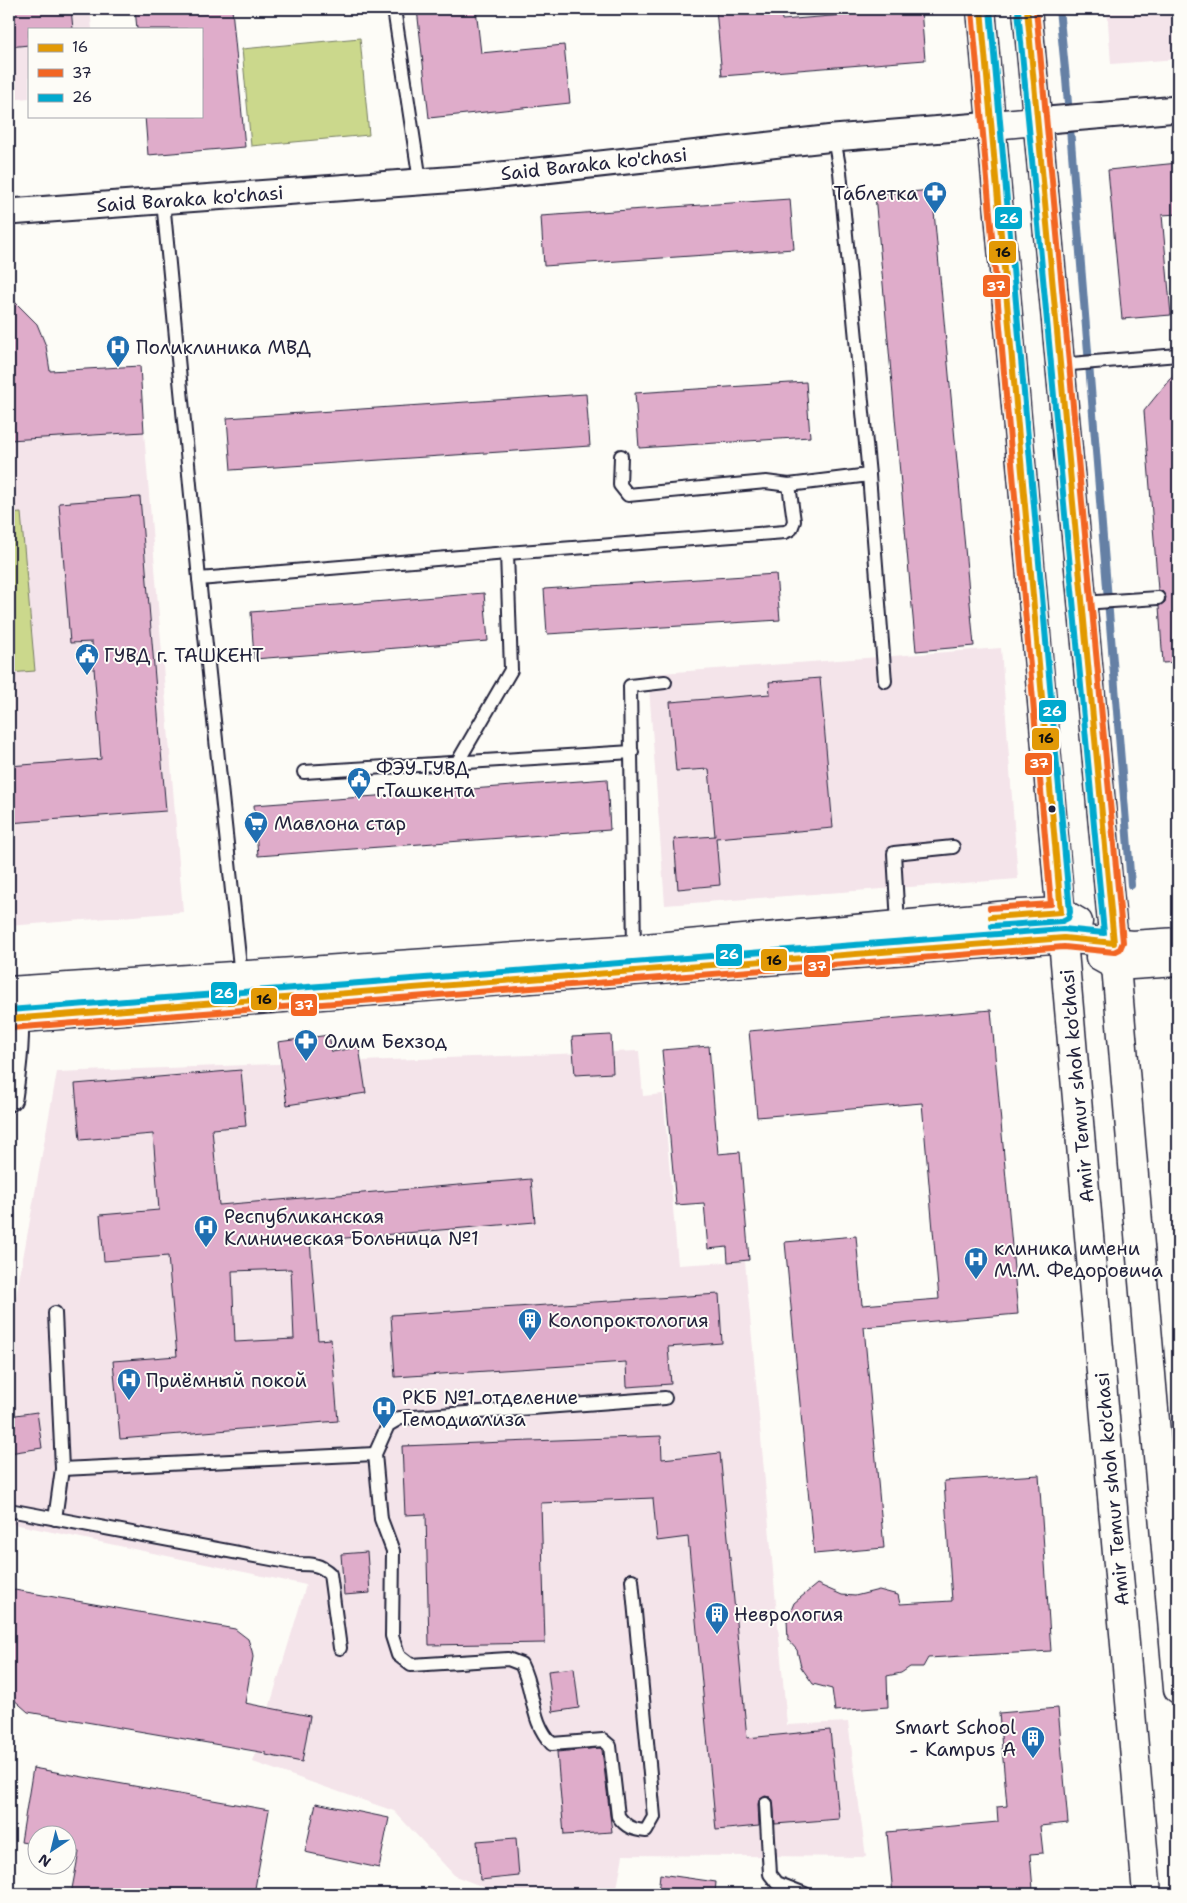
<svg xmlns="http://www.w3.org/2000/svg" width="1187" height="1903" font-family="'Shantell Sans',sans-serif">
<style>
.built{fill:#f4e4ea}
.green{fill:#cbd88c;stroke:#767d64}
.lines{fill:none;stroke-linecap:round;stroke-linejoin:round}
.stream{stroke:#6580a5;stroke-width:8}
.building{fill:#dfacca;stroke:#22223b;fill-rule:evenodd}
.lane-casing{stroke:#22223b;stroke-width:16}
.street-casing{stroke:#22223b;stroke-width:29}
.secondary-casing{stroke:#22223b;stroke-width:31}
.lane{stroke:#fdfcf7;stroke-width:12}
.street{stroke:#fdfcf7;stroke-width:25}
.secondary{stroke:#fdfcf7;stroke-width:28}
.bus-1-casing{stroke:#fdfcf7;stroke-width:10}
.bus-2-casing{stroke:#fdfcf7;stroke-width:10}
.bus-3-casing{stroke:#fdfcf7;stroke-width:10}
.bus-1{stroke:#e29906;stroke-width:6}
.bus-2{stroke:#f26522;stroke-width:6}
.bus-3{stroke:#00a9ce;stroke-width:6}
.bus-dot{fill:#22223b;stroke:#fdfcf7;stroke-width:2}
.labels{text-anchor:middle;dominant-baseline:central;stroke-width:4;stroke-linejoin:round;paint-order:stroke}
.street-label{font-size:19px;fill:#22223b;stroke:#fdfcf7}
.poi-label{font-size:19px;fill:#22223b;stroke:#fdfcf7;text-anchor:start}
.line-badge{stroke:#fdfcf7;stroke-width:2}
.badge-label{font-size:14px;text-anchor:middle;font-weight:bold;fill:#fff}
.pale-badge-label{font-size:14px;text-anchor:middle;font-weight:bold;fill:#111}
</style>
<rect width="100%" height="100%" fill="#fdfcf7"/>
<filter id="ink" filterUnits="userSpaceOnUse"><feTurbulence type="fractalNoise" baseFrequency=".02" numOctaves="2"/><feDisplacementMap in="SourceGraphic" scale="10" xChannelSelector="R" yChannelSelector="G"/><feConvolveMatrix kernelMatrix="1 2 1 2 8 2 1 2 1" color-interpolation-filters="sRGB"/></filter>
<g filter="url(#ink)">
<g class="built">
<path d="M9,9H90L92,29H29V98L9,100Z"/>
<path d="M1107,9H1178V59L1111,64Z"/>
<path d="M144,432L183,912L9,926V440Z"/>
<path d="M1001,648L1018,879L665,905L648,674Z"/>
<path d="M639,1051L643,1096L663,1094L678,1265L745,1261L787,1725L848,1722L866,1857L623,1855L616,1894H502L455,1876L394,1811L253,1762L306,1585L9,1523V1335L57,1072Z"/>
</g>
<g class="green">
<path d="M360,38L369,135L251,146L242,49Z"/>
<path d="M21,513L35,671L9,673V514Z"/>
</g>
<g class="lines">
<path class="stream" d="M1059,9L1066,79L1131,885"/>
</g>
<g class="building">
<path d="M9,9H71L73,29H29V45L9,47Z"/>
<path d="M135,9H232L245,147L148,155L145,116H201V29H137Z"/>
<path d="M417,9H476L481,53L564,45L570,103L429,118Z"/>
<path d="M716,9H781L782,20L868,13L867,9H921L925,60L722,76Z"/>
<path d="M1178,163V214L1162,215L1171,315L1122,319L1108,170Z"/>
<path d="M932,190L974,646L916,651L875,195Z"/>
<path d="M790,199L794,249L544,266L541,216Z"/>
<path d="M9,296L37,324L46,346L50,371L140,366L144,432L9,440Z"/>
<path d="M1178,369V662L1163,663L1159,606L1165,602L1166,597L1162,591L1158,590L1144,411Z"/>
<path d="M806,382L810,437L639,448L635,393Z"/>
<path d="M586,394L590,446L231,470L227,418Z"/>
<path d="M140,497L166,811L9,823V766L101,759L92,642L70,643L59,503Z"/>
<path d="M776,574L780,620L547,634L544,589Z"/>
<path d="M484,593L488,641L254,659L251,612Z"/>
<path d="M820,678L833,828L716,838L720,885L678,889L674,839L715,836L709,769L676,771L670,702L770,694L769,682Z"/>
<path d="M607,779L610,830L258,856L254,805Z"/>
<path d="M991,1010L1018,1314L864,1327L884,1548L814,1554L785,1242L856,1236L862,1305L939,1299L922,1103L757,1117L749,1031Z"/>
<path d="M329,1035L332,1052L359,1047L366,1093L287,1105L278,1042Z"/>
<path d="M611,1035L613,1073L575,1075L572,1037Z"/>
<path d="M709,1046L718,1154L740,1152L749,1260L728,1262L727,1247L708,1249L704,1203L676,1205L662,1050Z"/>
<path d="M241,1070L246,1126L212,1129L219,1205L531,1179L535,1222L310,1241L318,1340L331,1339L338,1421L120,1439L113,1361L177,1356L168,1256L104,1261L100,1215L159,1210L153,1134L80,1140L75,1084ZM291,1269L294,1339L235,1342L232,1271Z"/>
<path d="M719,1294L722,1343L668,1347L671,1384L627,1387L626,1362L395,1377L391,1315Z"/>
<path d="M37,1412L42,1448L9,1453V1416Z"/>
<path d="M661,1436L662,1459L720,1453L747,1738L830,1730L839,1819L775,1824L773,1800L770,1797L765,1796L759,1800L758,1804L759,1826L716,1830L688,1537L657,1541L653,1498L541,1503L545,1643L429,1645L426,1514L405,1515L402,1446Z"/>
<path d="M1039,1475L1051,1651L928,1658L923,1667H910L901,1673L887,1676L888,1707L835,1711L832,1689L813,1684L801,1667L797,1650L788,1640L787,1620L794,1603L817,1584L842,1595L855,1596L879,1590L898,1595L900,1604L952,1601L944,1481Z"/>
<path d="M367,1552L370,1593L344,1595L341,1554Z"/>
<path d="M9,1589L235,1629L248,1639L252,1651L253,1657L245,1703L310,1716L302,1762L266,1755V1753L28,1712L12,1698L9,1691Z"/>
<path d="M574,1668L579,1708L553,1712L548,1671Z"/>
<path d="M1058,1708L1068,1823L1040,1826L1043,1853L1030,1854L1033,1890L982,1894H893L887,1832L998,1822L997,1807L1007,1806L999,1713Z"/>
<path d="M600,1748L602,1750L612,1832L564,1835L557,1752Z"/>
<path d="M33,1768L269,1810L254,1894H71L79,1852L68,1850V1836H38V1845L21,1842Z"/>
<path d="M316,1803L389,1818L379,1868L305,1852Z"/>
<path d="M516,1838L519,1876L480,1880L477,1841Z"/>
<path d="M660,1874L716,1882L715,1894H658Z"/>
</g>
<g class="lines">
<g class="lane-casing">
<g id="lane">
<path d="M394,9L420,181"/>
<path d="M834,138L840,172L869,475L885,681"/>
<path d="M163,201L199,579L241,976"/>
<path d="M1059,365L1178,355"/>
<path d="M621,456L620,485L628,495L766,482L789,485"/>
<path d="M199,579L507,553"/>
<path d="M1082,603L1158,598"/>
<path d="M457,763L511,670L507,553L785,532L791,529L794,521L789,485L869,475"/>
<path d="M304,772L632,752"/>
<path d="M898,924L894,853L953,847"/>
<path d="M634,949L630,686L665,682"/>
<path d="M55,1313L62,1469L55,1519"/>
<path d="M62,1469L375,1454"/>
<path d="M9,1510L298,1564C311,1564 320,1564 330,1574L340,1648"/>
<path d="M632,1580L654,1817L646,1831C633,1830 626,1827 618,1816L610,1746L603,1740L552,1744C530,1721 535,1692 521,1664L508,1659L411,1665L398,1655L392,1636L393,1551L381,1519L375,1454L388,1425L400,1418L665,1398"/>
<path d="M766,1804L770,1874L777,1883L805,1894"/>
</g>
</g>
<g class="street-casing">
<g id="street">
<path d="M1036,121L1178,109"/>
<path d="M9,212L473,178L834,138L992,125"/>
<path d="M9,1098C14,1065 18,1031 14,998"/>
</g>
</g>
<g class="secondary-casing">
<g id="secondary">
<path d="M981,9L1147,1894"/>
<path d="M1027,9L1116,966L1178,1689"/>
<path d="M992,125L1036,121"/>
<path d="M1100,957L1116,966L1178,962"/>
<path d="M9,991L634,949L1020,914L1061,912L1078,922"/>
<path d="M9,1019L1064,938L1132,945L1178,942"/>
</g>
</g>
<use href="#lane" class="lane"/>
<use href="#street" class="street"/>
<use href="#secondary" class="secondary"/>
<g class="bus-1-casing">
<g id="bus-1">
<path d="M981,9L1061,912L991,917"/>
<path d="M9,1019L1064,938L1114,943L1027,9"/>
</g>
</g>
<g class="bus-2-casing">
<g id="bus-2">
<path d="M972,10L1051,904L990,908"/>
<path d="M10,1028L1064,947L1114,952L1120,949L1123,942L1036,9"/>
</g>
</g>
<g class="bus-3-casing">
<g id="bus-3">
<path d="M990,9L1070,912L1068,918L1062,921L992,926"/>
<path d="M9,1010L1063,929L1104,933L1018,10"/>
</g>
</g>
<use href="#bus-1" class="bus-1"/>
<use href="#bus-2" class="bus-2"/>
<use href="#bus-3" class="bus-3"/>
</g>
</g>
<defs>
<g id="pharmacy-pin" transform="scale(1.25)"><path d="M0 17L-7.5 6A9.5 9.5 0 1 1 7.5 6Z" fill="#1f6fb2" stroke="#fdfcf7"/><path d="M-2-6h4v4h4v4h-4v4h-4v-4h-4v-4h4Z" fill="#fff"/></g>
<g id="hospital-pin" transform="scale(1.25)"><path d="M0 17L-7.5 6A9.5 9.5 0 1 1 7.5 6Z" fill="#1f6fb2" stroke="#fdfcf7"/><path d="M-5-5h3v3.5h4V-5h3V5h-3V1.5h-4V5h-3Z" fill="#fff"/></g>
<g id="civic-pin" transform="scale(1.25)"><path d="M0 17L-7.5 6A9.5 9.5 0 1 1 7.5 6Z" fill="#1f6fb2" stroke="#fdfcf7"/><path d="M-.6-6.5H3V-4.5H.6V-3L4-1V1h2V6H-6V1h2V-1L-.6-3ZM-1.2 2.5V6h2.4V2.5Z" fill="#fff"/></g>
<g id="supermarket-pin" transform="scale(1.25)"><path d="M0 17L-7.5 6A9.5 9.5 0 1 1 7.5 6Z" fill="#1f6fb2" stroke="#fdfcf7"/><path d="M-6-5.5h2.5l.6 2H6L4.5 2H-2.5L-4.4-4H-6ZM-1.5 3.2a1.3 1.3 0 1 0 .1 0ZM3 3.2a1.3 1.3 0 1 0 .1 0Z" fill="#fff"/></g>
<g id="building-pin" transform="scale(1.25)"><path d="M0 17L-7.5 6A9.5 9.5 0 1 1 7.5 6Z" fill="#1f6fb2" stroke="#fdfcf7"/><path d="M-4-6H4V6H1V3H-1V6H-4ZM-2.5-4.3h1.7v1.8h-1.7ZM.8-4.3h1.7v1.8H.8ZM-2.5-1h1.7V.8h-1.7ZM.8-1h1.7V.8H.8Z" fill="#fff"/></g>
</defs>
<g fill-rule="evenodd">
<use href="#pharmacy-pin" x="935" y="193"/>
<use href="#hospital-pin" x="118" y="347"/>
<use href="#civic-pin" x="87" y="655"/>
<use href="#civic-pin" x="359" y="779"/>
<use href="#supermarket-pin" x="256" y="823"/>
<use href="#pharmacy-pin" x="306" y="1041"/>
<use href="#hospital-pin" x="206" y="1227"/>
<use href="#hospital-pin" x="976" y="1259"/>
<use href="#building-pin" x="530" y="1320"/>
<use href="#hospital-pin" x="129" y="1380"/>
<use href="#hospital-pin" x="384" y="1408"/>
<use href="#building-pin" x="717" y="1614"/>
<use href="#building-pin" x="1033" y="1738"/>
</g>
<circle class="bus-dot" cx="1052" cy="809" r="4.5"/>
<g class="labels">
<g class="street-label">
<text transform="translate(594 164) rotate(-6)">Said Baraka ko'chasi</text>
<text transform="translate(190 199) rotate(-4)">Said Baraka ko'chasi</text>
<text transform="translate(1077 1086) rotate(-95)">Amir Temur shoh ko'chasi</text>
<text transform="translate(1112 1489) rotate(-95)">Amir Temur shoh ko'chasi</text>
</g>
<g class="poi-label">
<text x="918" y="193" text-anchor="end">Таблетка</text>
<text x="136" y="347">Поликлиника МВД</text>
<text x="104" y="655">ГУВД г. ТАШКЕНТ</text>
<text x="376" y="768">ФЭУ ГУВД<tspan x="376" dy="22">г.Ташкента</tspan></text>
<text x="274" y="823">Мавлона стар</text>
<text x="324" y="1041">Олим Бехзод</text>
<text x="224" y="1216">Республиканская<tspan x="224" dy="22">Клиническая Больница №1</tspan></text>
<text x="994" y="1248">клиника имени<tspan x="994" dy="22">М.М. Федоровича</tspan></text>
<text x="548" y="1320">Колопроктология</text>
<text x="146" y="1380">Приёмный покой</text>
<text x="402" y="1397">РКБ №1 отделение<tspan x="402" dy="22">Гемодиализа</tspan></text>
<text x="734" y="1614">Неврология</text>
<text x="1016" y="1727" text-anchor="end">Smart School<tspan x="1016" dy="22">- Kampus A</tspan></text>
</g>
</g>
<g class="line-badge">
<rect x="994" y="206" width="29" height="24" rx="5" fill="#00a9ce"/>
<rect x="988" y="240" width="29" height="24" rx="5" fill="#e29906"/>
<rect x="982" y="274" width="29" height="24" rx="5" fill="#f26522"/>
<rect x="1038" y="699" width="29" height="24" rx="5" fill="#00a9ce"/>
<rect x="1031" y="727" width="29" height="24" rx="5" fill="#e29906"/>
<rect x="1024" y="752" width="29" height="24" rx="5" fill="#f26522"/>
<rect x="715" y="943" width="28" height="24" rx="5" fill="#00a9ce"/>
<rect x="760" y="948" width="28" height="24" rx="5" fill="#e29906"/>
<rect x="803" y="954" width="28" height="24" rx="5" fill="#f26522"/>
<rect x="210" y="981" width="28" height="24" rx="5" fill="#00a9ce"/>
<rect x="250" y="987" width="28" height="24" rx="5" fill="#e29906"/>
<rect x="290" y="993" width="28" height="24" rx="5" fill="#f26522"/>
</g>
<g class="badge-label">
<text x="1009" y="223">26</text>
<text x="996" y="291">37</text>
<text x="1052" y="716">26</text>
<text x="1039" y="768">37</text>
<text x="729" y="959">26</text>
<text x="817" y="971">37</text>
<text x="224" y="998">26</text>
<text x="304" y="1010">37</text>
</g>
<g class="pale-badge-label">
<text x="1003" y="257">16</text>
<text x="1046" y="743">16</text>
<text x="774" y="965">16</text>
<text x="264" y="1004">16</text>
</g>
<rect width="1187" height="1903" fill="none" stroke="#fdfcf7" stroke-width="30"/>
<rect x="15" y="15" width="1157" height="1873" fill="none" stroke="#22223b" stroke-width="2" filter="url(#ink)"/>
<rect x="28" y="28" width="175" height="90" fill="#fdfcf7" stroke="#a5a5ac"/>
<rect x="38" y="44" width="25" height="8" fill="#e29906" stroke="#a5a5ac"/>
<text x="72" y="52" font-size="15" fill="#22223b">16</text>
<rect x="38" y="69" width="25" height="8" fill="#f26522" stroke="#a5a5ac"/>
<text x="72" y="78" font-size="15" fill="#22223b">37</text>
<rect x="38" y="94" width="25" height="8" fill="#00a9ce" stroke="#a5a5ac"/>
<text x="72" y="102" font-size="15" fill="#22223b">26</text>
<g transform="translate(52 1850) rotate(215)"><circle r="24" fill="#fdfcf7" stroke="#a5a5ac"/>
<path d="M0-4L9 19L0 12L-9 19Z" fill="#1f6fb2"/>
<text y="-8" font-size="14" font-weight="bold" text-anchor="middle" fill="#22223b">N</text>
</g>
</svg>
